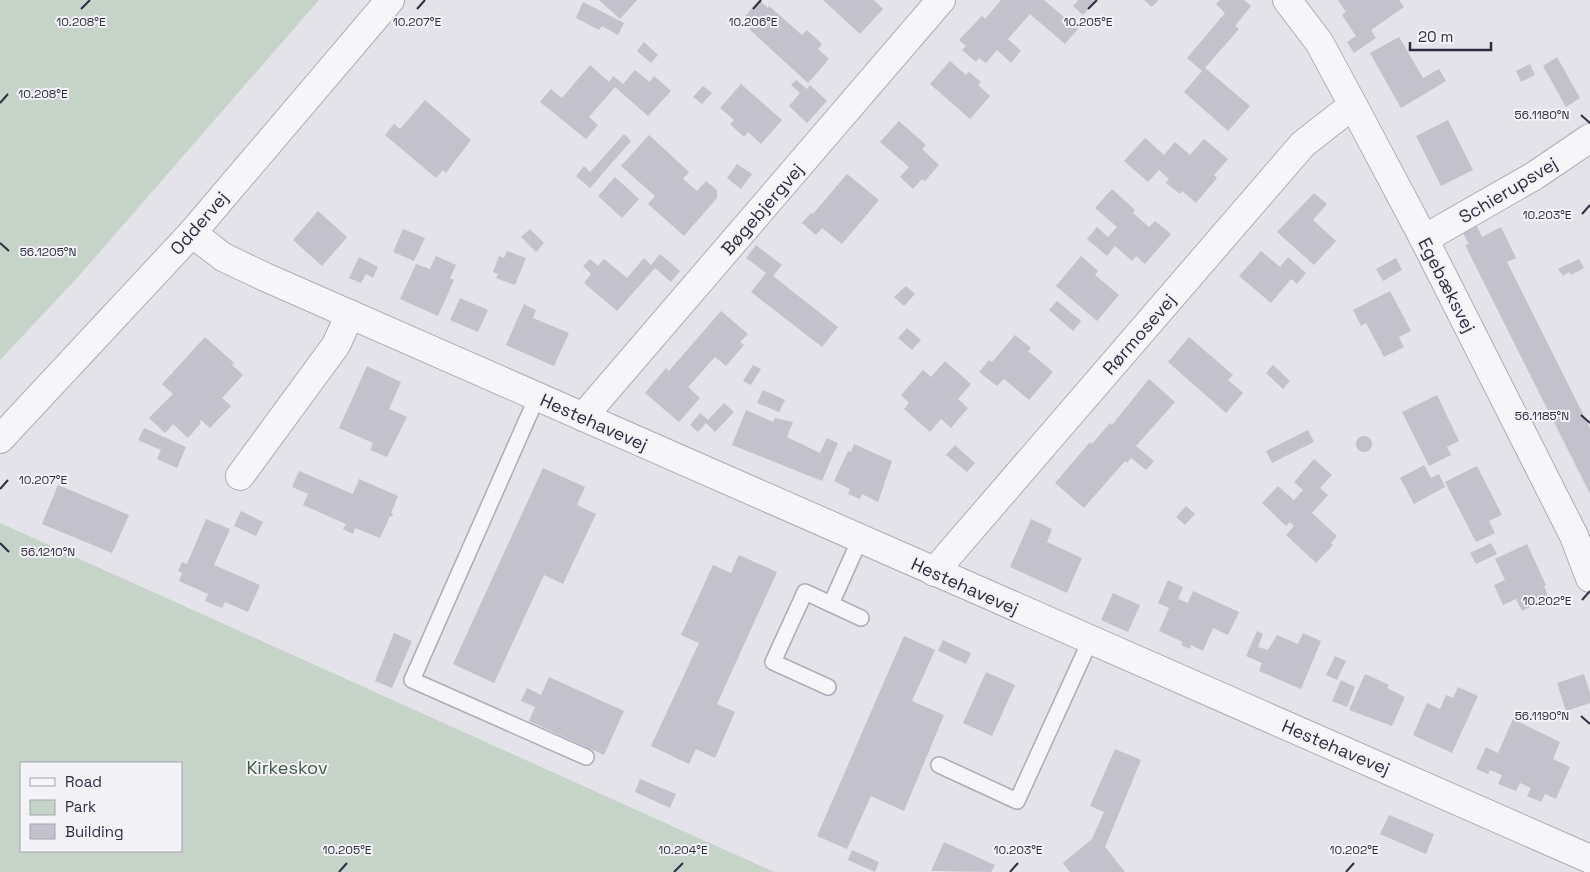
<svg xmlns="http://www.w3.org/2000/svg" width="1590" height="872" font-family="'Space Grotesk',sans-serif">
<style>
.green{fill:#c5d3c8;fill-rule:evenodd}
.building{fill:#c2c1cc}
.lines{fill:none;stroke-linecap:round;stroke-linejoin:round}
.service-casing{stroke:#adacb7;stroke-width:18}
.minor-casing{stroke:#adacb7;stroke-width:30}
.tertiary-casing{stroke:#adacb7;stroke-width:30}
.service{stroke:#f6f6f9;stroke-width:15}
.minor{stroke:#f6f6f9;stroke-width:28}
.tertiary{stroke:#f6f6f9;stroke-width:28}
.ticks{fill:none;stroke:#2e2c41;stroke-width:2}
.labels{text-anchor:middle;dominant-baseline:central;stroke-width:4;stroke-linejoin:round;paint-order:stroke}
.street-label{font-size:18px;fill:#2e2c41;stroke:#f3f3f7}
.park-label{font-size:18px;fill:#3b5b44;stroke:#f3f3f7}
.ticks-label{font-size:12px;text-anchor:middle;fill:#2e2c41;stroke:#f3f3f7;stroke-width:4;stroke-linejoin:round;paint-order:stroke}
</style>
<rect width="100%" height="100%" fill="#e4e3ea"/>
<g class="green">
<path d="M0,0H319L77,278L0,360Z"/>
<path d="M0,523L774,872H0ZM181,763V851H21V763Z"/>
</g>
<g class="building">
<path d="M599,0H637L620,19Z"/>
<path d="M759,0L768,8L769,6L802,35L807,30L822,44L818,49L829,59L808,83L749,29L751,27L742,20Z"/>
<path d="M823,0H874L883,9L860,34Z"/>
<path d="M1001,0H1044L1078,29L1065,44L1030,14L1008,39L1021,51L1011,63L997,50L986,63L979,58L976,62L962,50L966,46L959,40L982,16L985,19Z"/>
<path d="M1078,0H1094L1095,1L1083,15L1073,6Z"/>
<path d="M1144,0H1159L1152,7Z"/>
<path d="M1220,0H1244L1251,6L1235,26L1239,29L1205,68L1250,106L1228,131L1184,92L1202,71L1187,58L1225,13L1216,4Z"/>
<path d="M1338,0H1399L1404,7L1371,30L1376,38L1354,53L1347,42L1356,36L1342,15L1346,12Z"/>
<path d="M583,2L624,23L618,35L602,26L599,30L576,18Z"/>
<path d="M1399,37L1423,78L1439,69L1446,81L1401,108L1370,53Z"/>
<path d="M644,42L658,55L651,63L637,51Z"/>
<path d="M1557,57L1580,98L1566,107L1543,66Z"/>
<path d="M950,61L966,75L969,72L981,82L978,85L990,96L970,119L930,84Z"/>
<path d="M1530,64L1535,75L1521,82L1516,71Z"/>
<path d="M590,65L609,82L613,76L623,84L635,70L650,82L654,76L671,91L648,116L615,87L589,117L598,125L586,139L540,102L551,89L562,98Z"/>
<path d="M796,80L807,89L810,85L827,101L807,123L789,106L800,93L791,85Z"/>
<path d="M741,84L782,120L761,144L748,132L744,137L730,124L734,120L720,108Z"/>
<path d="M703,86L712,93L702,104L693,97Z"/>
<path d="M425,100L471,140L446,173L443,170L436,178L385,135L394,124L400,129Z"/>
<path d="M1448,120L1473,170L1441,186L1416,136Z"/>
<path d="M899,121L926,145L922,149L939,165L925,181L922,179L913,189L900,177L909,167L880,142Z"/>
<path d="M624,134L631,141L590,188L576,176L584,166L590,172Z"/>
<path d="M649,135L689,172L683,179L697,191L706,181L717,190V198L684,236L648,204L655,196L621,166Z"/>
<path d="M1145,138L1164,155L1175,142L1190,155L1204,139L1228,159L1214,175L1217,178L1196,203L1182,191L1180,194L1166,183L1169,179L1159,170L1148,182L1124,161Z"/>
<path d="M737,164L752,174L741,189L727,178Z"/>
<path d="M847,174L879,200L842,244L822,228L816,235L802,223L811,213L813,214Z"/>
<path d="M615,177L639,199L622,218L598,196Z"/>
<path d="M1112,189L1135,210L1133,213L1149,227L1155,221L1171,234L1145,264L1136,256L1132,261L1115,246L1107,256L1087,239L1097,227L1108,237L1117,227L1095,208Z"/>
<path d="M1314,193L1327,204L1313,220L1336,241L1314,265L1277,232Z"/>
<path d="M318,211L347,237L322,266L293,240Z"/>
<path d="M1477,226L1482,237L1501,227L1516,258L1507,262L1590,428V494L1465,245L1469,244L1463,233Z"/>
<path d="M403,229L425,238L414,261L393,252Z"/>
<path d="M530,229L544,243L536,252L521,237Z"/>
<path d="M756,245L782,265L773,276L838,327L822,347L751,292L766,273L746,258Z"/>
<path d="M507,251L526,258L515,285L496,278L498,274L493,272L499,256L504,258Z"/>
<path d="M1261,251L1280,267L1288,257L1306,273L1297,284L1291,279L1271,303L1239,276Z"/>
<path d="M660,254L680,271L671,282L655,268L617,311L584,283L591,274L583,266L590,259L598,266L604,259L627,278L644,258L651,265Z"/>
<path d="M436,256L456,265L450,278L454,280L438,316L400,299L416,264L430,269Z"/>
<path d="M1081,256L1098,271L1095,275L1119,295L1097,321L1056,286Z"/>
<path d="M359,257L378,267L373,278L366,274L361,283L349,278Z"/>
<path d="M1396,258L1402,270L1383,281L1376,269Z"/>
<path d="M1579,259L1584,268L1571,275L1569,272L1563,276L1558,269Z"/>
<path d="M906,286L915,294L904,306L894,297Z"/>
<path d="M1390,291L1411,331L1399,337L1404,347L1384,357L1366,323L1361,326L1353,310Z"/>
<path d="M460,298L488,310L478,332L450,320Z"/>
<path d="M1057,301L1081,321L1073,331L1049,310Z"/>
<path d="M524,304L536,310L533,318L569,333L554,366L506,345Z"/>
<path d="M721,311L748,334L740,342L744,345L726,366L715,357L688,387L700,398L679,422L645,393L666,368L669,371Z"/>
<path d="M907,328L921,340L912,350L898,338Z"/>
<path d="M1015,335L1031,348L1028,351L1053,372L1029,400L1004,379L997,386L979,372L989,360L992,362Z"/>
<path d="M205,337L234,363L232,365L243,375L222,398L231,406L210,428L201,420L199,422L201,423L188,438L173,424L165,433L149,418L173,394L162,384Z"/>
<path d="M1189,337L1233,375L1228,380L1243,393L1226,413L1168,362Z"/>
<path d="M945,361L971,384L958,399L968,408L951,428L941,419L930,432L904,409L909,403L901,395L923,370L931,377Z"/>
<path d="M753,365L761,369L751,385L743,381Z"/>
<path d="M1273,365L1290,381L1283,389L1266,373Z"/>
<path d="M367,366L401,382L389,409L407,417L387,457L370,450L373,443L339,428Z"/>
<path d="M1149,379L1175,402L1136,446L1154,461L1146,470L1131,458L1127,463L1125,461L1084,508L1055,483L1090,442L1092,444L1110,423L1112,425Z"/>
<path d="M763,390L785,400L779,412L757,403Z"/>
<path d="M1437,395L1459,441L1447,447L1451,455L1429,466L1402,412Z"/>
<path d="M724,403L734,412L715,432L706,423L698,432L690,425L700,413L708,420Z"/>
<path d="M746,410L773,422L775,418L793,422L787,437L820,453L827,438L838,443L822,481L732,445Z"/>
<path d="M144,428L186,447L177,468L157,459L161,450L138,440Z"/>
<path d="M1308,430L1314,442L1272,463L1266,451Z"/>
<circle cx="1364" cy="444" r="8"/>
<path d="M854,444L892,461L878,502L862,494L860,499L848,494L850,489L834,481L848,451L851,452Z"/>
<path d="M955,445L975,463L967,472L946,455Z"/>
<path d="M1314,459L1332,475L1320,488L1328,495L1312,513L1337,536L1331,543L1333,545L1316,563L1286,535L1294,526L1290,522L1286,526L1262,503L1278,486L1294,500L1303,490L1294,482Z"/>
<path d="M1424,465L1431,478L1439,474L1445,487L1414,504L1400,478Z"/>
<path d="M1477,466L1502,515L1489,521L1495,533L1476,542L1445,482Z"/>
<path d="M543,468L585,487L577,505L596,514L563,584L544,575L494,683L453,664Z"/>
<path d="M299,471L353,494L359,479L398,496L391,513L393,514L392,517L390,516L380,538L355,528L353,534L343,529L346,524L303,505L308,494L292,487Z"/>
<path d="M58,485L129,515L112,553L42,524Z"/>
<path d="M1186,506L1195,514L1185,525L1176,517Z"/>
<path d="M241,511L263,522L256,536L234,526Z"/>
<path d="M206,519L230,529L214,565L260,585L248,612L225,602L222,608L205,601L208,594L179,581L182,573L178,571L182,562L187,564Z"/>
<path d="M1031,519L1052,529L1047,542L1082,558L1067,593L1010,567Z"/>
<path d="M1491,543L1497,554L1476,564L1470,553Z"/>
<path d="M1527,544L1546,585L1544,586L1549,598L1522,611L1516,599L1503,605L1494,585L1505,580L1495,559Z"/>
<path d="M739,555L777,572L717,704L735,712L715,758L696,749L689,764L651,746L699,643L681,635L713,565L731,573Z"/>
<path d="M1168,580L1183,587L1178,599L1188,603L1193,591L1239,612L1228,635L1213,628L1203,651L1191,645L1190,649L1181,645L1183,642L1159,631L1169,608L1158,603Z"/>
<path d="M1113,593L1140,605L1128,632L1101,620Z"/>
<path d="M1257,631L1263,634L1258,647L1268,650L1277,635L1298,644L1303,633L1321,641L1301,689L1259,671L1262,663L1246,656Z"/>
<path d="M394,633L412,641L392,688L375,681Z"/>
<path d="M904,636L935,650L912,701L944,715L904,811L871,796L847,849L817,836Z"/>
<path d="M943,640L971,653L966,664L938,651Z"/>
<path d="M1335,656L1346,661L1337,680L1326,675Z"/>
<path d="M986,672L1015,685L992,736L963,723Z"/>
<path d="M1365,674L1389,685L1387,688L1405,697L1392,726L1349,710Z"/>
<path d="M1584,674L1590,693V703L1566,711L1557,683Z"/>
<path d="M549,677L624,711L604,755L529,721L535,707L521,701L527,688L541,695Z"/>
<path d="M1341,680L1355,687L1347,707L1332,701Z"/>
<path d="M1458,687L1478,696L1452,753L1413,735L1427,703L1440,709L1446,695L1453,698Z"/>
<path d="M1513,719L1560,742L1553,759L1570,767L1556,799L1545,794L1541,802L1527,796L1531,788L1520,783L1516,791L1498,784L1502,775L1490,770L1488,774L1476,769L1486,747L1498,753Z"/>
<path d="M1115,749L1141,760L1105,847L1125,872H1070L1063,863L1092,839L1104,812L1090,806Z"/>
<path d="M640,779L676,794L670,808L635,792Z"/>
<path d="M1389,815L1434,834L1426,854L1380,834Z"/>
<path d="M944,842L995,865L991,872L931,871Z"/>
<path d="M852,850L879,862L875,872L848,860Z"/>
</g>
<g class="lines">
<g class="service-casing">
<g id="service">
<path d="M537,397L412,680L586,757"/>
<path d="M831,604L860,539"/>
<path d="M828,687L773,662L805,592L861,618"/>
<path d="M939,765L1017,801L1090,641"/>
</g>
</g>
<g class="minor-casing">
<g id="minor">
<path d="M1287,0L1319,42L1353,105L1424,239L1574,536L1590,578"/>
<path d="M192,233L223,257L265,277L1590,859"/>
<path d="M1424,239L1534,176L1590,138"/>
<path d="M583,417L941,0"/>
<path d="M240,476L336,345L350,314"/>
<path d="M934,572L1303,144L1353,105"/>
</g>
</g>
<g class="tertiary-casing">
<path id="tertiary" d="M0,439L192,233L390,0"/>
</g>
<use href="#service" class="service"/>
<use href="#minor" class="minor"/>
<use href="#tertiary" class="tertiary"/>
</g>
<path class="ticks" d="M81,9L90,0M417,9L425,0M753,9L761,0M1088,9L1097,0M0,103L8,94M1581,115L1590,123M1582,214L1590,205M0,243L9,251M1581,415L1590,423M0,489L8,480M0,543L9,552M1582,600L1590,591M1581,716L1590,724M339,872L347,863M674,872L683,863M1010,872L1018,863M1346,872L1354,863"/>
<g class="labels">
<g class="street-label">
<text transform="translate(1508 190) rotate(-31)">Schierupsvej</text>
<text transform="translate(762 209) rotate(-49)">Bøgebjergvej</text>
<text transform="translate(199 223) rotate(-49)">Oddervej</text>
<text transform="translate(1447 285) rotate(63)">Egebæksvej</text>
<text transform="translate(1139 334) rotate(-49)">Rørmosevej</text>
<text transform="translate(594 422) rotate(24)">Hestehavevej</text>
<text transform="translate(965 586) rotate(24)">Hestehavevej</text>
<text transform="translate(1336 747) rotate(23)">Hestehavevej</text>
</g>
<g class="park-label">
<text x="287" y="767">Kirkeskov</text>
</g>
</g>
<g class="ticks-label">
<text x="81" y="26">10.208°E</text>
<text x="417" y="26">10.207°E</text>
<text x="753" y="26">10.206°E</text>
<text x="1088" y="26">10.205°E</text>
<text x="43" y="98">10.208°E</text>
<text x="1542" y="119">56.1180°N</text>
<text x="1547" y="219">10.203°E</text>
<text x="48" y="256">56.1205°N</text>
<text x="1542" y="420">56.1185°N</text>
<text x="43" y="484">10.207°E</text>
<text x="48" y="556">56.1210°N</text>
<text x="1547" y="605">10.202°E</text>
<text x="1542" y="720">56.1190°N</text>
<text x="347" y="854">10.205°E</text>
<text x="683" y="854">10.204°E</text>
<text x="1018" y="854">10.203°E</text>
<text x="1354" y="854">10.202°E</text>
</g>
<rect x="20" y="762" width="162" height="90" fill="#f3f3f7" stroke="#a4a3ae"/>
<rect x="30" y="778" width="25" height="8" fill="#f6f6f9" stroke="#a4a3ae"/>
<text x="65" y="787" font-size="15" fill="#2e2c41">Road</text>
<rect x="30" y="800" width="25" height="15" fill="#c5d3c8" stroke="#a4a3ae"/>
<text x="65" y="812" font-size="15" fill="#2e2c41">Park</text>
<rect x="30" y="824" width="25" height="15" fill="#c2c1cc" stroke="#a4a3ae"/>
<text x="65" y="837" font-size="15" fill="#2e2c41">Building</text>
<path d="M1410 42v8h81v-8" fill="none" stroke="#2e2c41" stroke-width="2.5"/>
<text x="1418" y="42" font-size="15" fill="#2e2c41" stroke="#f3f3f7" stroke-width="4" paint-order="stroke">20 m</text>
</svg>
